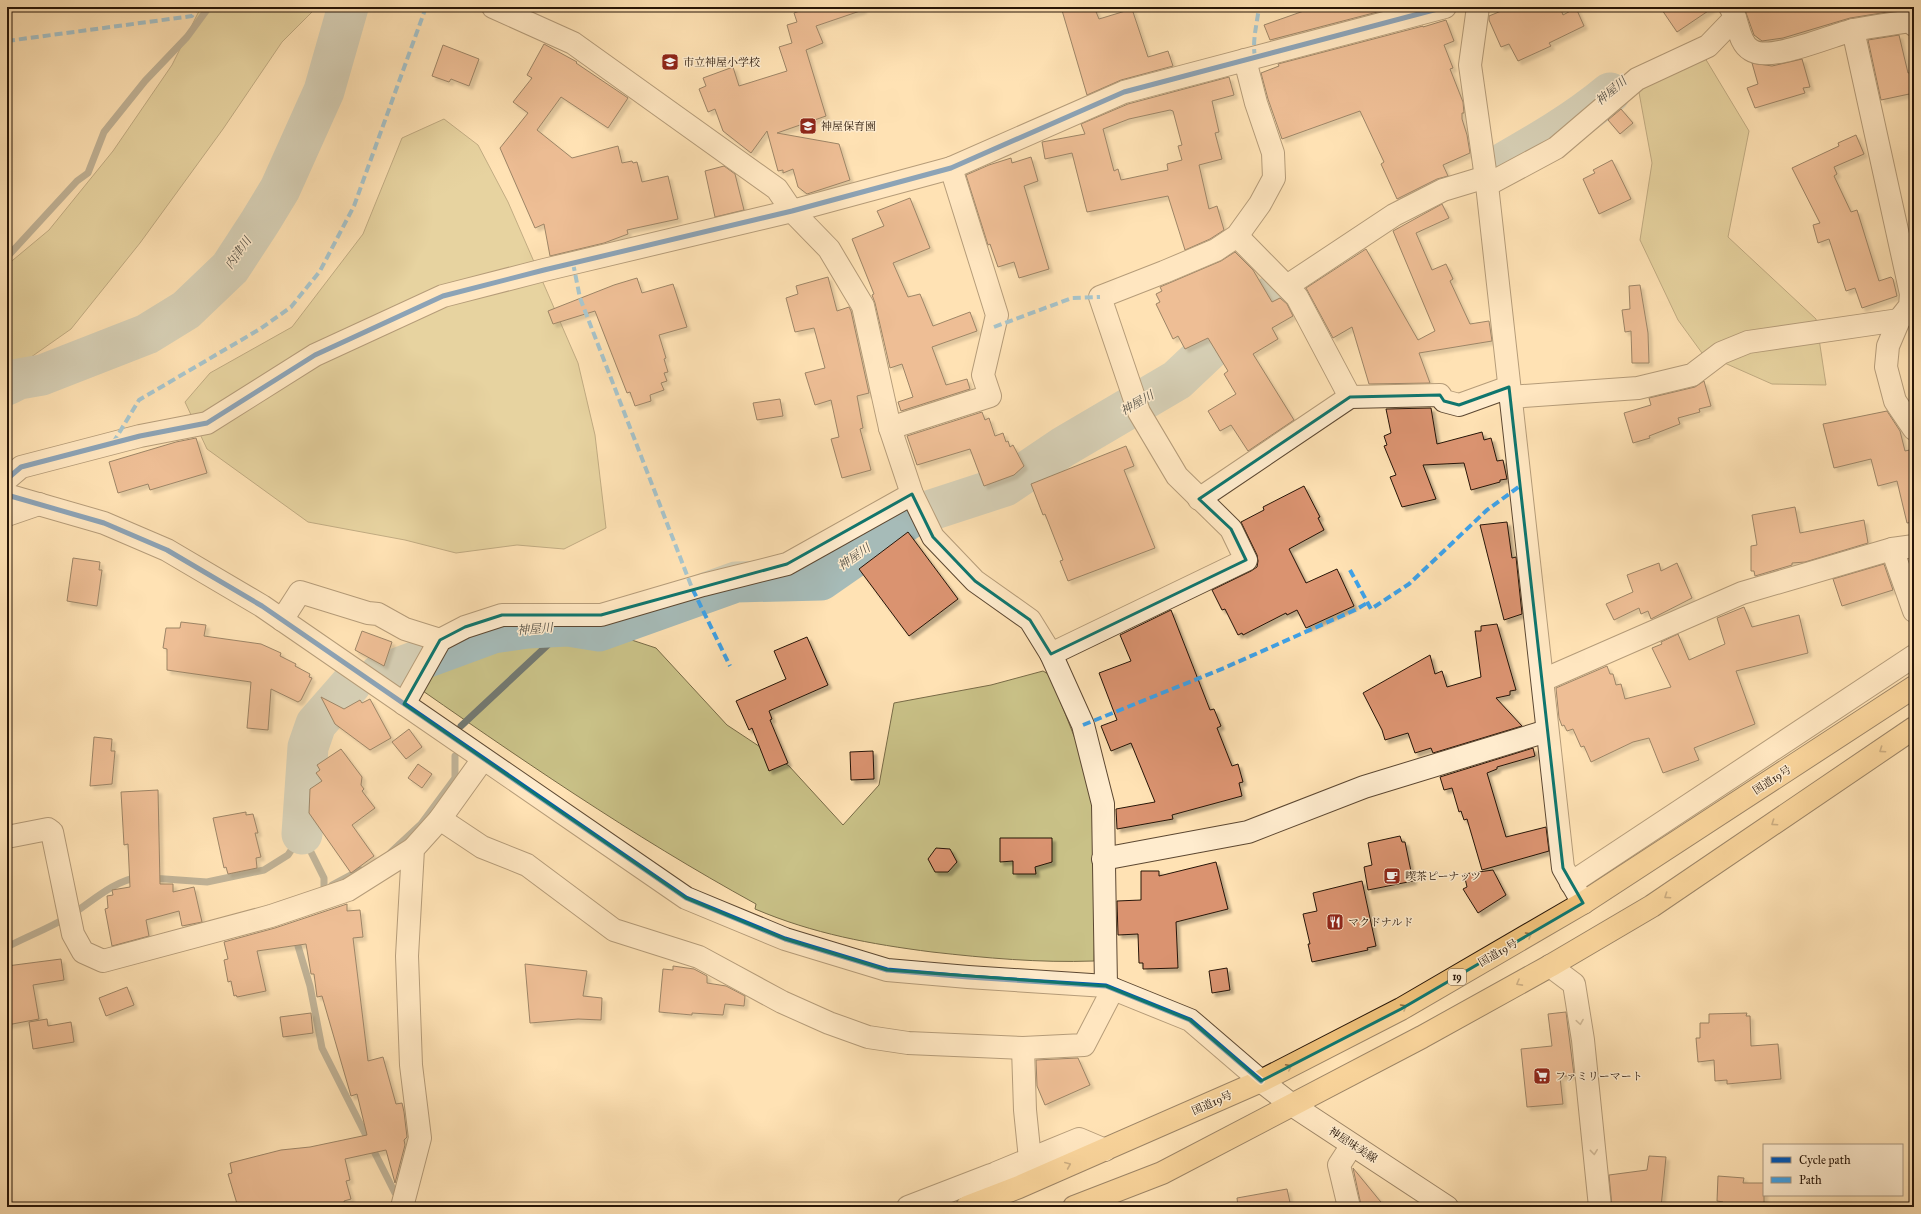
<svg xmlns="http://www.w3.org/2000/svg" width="1921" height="1214" font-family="'IM FELL Great Primer','Noto Serif JP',serif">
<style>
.green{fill:#c9c187;stroke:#786b47}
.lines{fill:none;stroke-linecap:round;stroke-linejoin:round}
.stream{stroke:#737971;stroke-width:7}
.river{stroke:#a6bbb8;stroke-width:41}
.building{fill:#da936f;stroke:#271507;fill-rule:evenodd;filter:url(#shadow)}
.minor-casing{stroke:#5d4832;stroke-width:24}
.tertiary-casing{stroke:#5d4832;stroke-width:24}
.secondary-casing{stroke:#271507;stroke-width:24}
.trunk-casing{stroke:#271507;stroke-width:24}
.minor{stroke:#ffecce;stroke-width:22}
.tertiary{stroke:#ffecce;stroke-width:22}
.secondary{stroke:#ffecce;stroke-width:22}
.trunk{stroke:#f0c17a;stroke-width:22}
.quiet{stroke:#3ea2e9;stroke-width:4;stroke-dasharray:8 4;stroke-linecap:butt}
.cycleway-casing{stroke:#ffecce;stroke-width:8}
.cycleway{stroke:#0057b8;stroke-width:5}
.oneway{stroke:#8c6b40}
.oneway2{stroke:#9e8b74}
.marked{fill:none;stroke:#0f766e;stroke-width:3;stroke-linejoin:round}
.labels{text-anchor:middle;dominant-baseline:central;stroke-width:3;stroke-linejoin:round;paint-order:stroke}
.shield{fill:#ffecce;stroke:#685643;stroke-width:1}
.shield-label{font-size:10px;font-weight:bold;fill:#271507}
.poi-label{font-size:11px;fill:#271507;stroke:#ffecce;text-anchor:start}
.street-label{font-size:11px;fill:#271507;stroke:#ffecce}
.water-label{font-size:12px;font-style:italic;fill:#534f45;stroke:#ffecce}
</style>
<defs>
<filter id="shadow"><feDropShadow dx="3.5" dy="3.5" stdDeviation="1" flood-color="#0004"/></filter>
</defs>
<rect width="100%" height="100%" fill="#ffe2b4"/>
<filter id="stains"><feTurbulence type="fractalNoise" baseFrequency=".005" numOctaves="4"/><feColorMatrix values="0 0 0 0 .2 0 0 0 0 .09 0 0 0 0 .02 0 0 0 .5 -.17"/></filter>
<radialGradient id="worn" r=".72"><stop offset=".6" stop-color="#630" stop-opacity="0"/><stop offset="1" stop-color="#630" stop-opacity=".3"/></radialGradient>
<g class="green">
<path d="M201,7H317L282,42L223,129L140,243L71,329L7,374V265L49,230L113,151L172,65Z"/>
<path d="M1705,58L1749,131L1728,237L1816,319L1826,385L1772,384L1702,353L1678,320L1640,240L1652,163L1638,87Z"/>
<path d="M444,119L478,145L508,202L578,363L595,435L606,528L564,549L517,545L456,553L405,540L308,522L207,449L185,402L210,373L292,327L363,234L402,138Z"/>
<path d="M500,621L589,626L656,648L727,725L789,766L843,825L879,785L894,703L991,685L1043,671L1050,675L1085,764L1097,825L1094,961C1039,963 986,958 932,952C870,944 814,934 755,909L756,904C632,836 516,756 400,675L410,652L465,637Z"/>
</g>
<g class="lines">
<g class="stream">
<path d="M7,257L77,181L88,173L104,132L145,81L187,37L209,7"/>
<path d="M461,726L568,626"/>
<path d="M391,852L421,824L455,778V756"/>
<path d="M151,878L207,882L264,870L288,855L302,834L324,878V889"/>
<path d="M332,885L360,870"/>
<path d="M295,936L310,986L322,1048L395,1193"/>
<path d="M7,947C26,937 47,929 66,918C90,904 110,882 139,877"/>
</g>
<g class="river">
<path d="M1493,169C1533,146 1574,123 1610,93"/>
<path d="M7,385L19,379L42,375L147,334L186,310L230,268L260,222L280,189L324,91L348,7"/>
<path d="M379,675L493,633L528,628L568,626L599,631L736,582L821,580L913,516L1005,486L1063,447L1177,380L1213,346L1243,329L1273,295"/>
<path d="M302,834L308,747L316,724L351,684"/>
</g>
</g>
<g class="building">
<path d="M811,7H863V10L816,26L823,43L806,50L826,116L777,133L839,144L850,180L807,194L798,187L793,169L783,173V170L778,171L767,131L751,153L723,131L715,109L708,112L699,89L706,86L703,78L733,67L739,86L787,71L779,47L792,43L787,25L797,22L794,13Z"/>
<path d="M1061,7H1094L1099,19L1132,9L1148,57L1168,51L1173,66L1121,80L1087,95Z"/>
<path d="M1315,7H1384L1385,10L1270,40L1264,25Z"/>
<path d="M1511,7H1560L1563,15L1576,8L1584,26L1549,43L1551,46L1518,61L1509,44L1501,47L1489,20V16Z"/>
<path d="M1660,7H1714L1677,32Z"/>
<path d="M1752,7H1893L1894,11L1850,18L1783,38L1762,41L1754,35L1745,10Z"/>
<path d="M1446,20L1454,41L1444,45L1453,68L1450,69L1463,102L1464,113H1462V119L1467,135L1470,153L1443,165L1448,176L1437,179L1397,199L1381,164L1384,162L1360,111L1282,139L1268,99L1261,73L1279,66L1278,64L1423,26V27Z"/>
<path d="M1899,35L1908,73L1914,72V93L1881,100L1868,40Z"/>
<path d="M544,44L577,62L576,63L628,98L608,128L561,97L537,130L572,158L618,146L622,163L632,161L633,163L637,162L642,182L668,176L678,219L627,230L628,234L604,243L550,256L544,224L535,228L500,148L528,113L513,102L532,78L527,75Z"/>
<path d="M443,45L479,59L469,86L451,79L449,82L432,76Z"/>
<path d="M1802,59L1810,87L1803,88L1805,93L1755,108L1747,88L1758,84L1752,63L1772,66Z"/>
<path d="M1229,77L1234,95L1212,101L1219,132L1215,133L1222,159L1199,165L1209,209L1217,206L1224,230L1210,239L1185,250L1168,196L1087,212L1072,153L1045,159L1042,142L1085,134L1081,124L1128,104ZM1170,110L1173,111L1182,145L1178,146L1182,160L1167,164L1168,170L1121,180L1118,169L1114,171L1103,129L1129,119Z"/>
<path d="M1621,109L1633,123L1620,134L1608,120Z"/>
<path d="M1856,135L1864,154L1834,167L1837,174L1834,176L1851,212L1857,210L1879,281L1891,277L1893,279L1897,296L1862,308L1855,288L1846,291L1829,239L1818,243L1813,225L1820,223L1792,168L1839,146L1838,143Z"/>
<path d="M1031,157L1038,181L1024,186L1049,269L1019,278L1014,262L998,267L990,244L988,245L966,175L989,165L1011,158L1012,163Z"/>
<path d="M1612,160L1631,199L1599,214L1583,179L1595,173L1593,170Z"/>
<path d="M724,166L735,174L744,210L715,217L705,171Z"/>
<path d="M910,198L930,248L893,263L908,297L920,294L933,326L970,312L977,331L932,347L946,385L967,379L970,389L901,411L898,402L913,397L902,364L890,368L875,303L872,295L874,294L852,239L884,226L877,211Z"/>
<path d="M1442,204L1449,218L1416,233L1432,270L1446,264L1453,279L1450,281L1470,324L1489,321L1492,341L1419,353L1430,383L1369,384L1352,327L1333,338L1306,288L1366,249L1418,340L1435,331L1393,231Z"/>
<path d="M1235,252L1253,270L1272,302L1280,298L1287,304L1293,316L1272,328L1278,339L1253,354L1294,420L1248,451L1231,425L1220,431L1208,411L1236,394L1224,374L1228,371L1208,338L1185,349L1178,336L1173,339L1156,304L1160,302L1156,294L1162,291L1160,287L1221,261Z"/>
<path d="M828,277L837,311L849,307L851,311L869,393L857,396L863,428L860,429L871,470L842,478L831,439L839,437L831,400L815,405L805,373L825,368L814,328L795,332L786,298L798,294L796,286Z"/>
<path d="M637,278L642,293L673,284L687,327L659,335L666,358L664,359L668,372L664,373L667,381L661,383L664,390L650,395L651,401L635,406L630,392L627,393L595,311L553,324L548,311L614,285Z"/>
<path d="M1640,285L1648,333L1649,363H1632L1631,331L1625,332L1622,310L1630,309L1629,286Z"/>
<path d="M1704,381L1711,406L1699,409L1700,412L1678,418L1680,424L1649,436L1650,438L1633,443L1624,413L1651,405L1649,398L1695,387Z"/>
<path d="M780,399L783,416L757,420L753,403Z"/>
<path d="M1431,408L1437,444L1482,432L1484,440L1491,438L1497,461L1503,460L1507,479L1500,480V482L1471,490L1464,463L1423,465L1436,499L1402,507L1390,477L1396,475L1384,446L1387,445L1384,436L1391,433L1386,409Z"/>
<path d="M1887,411L1900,431L1905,451L1914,449V522L1907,523L1897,481L1878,486L1871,459L1834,468L1823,424Z"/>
<path d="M982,412L985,420L989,418L995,436L1003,433L1006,442L1008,441L1010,447L1013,445L1024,466L1014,475L984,486L970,449L917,465L907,436Z"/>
<path d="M196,438L207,473L150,490L148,484L118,493L109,462L176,442Z"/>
<path d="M1126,446L1134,466L1124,470L1155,548L1068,581L1060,561L1063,560L1045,514L1043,515L1031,484Z"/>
<path d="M1304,486L1320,517L1318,518L1324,530L1289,549L1306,583L1337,569L1354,606L1306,628L1297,610L1287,615L1286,613L1243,635L1242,633L1238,635L1225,609L1222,610L1212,590L1251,571L1257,567L1258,561L1257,555L1241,522L1264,510L1263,507Z"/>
<path d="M1795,507L1800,533L1864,520L1868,543L1805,562L1792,563V565L1755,576L1754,571H1751V546L1757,545L1752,515Z"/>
<path d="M1507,522L1512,558L1516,557L1522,614L1504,620L1480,525Z"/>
<path d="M908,532L958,599L909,636L859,569Z"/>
<path d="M73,558L100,562L99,570H102L97,606L67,601Z"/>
<path d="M1659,563L1661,571L1677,563L1692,598L1651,619L1648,611L1641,614L1639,608L1614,620L1606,604L1633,592L1627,575Z"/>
<path d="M1884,564L1893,590L1842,606L1833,579Z"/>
<path d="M1744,607L1752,627L1799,615L1808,653L1736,671L1755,724L1694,748L1699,760L1663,773L1649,738L1633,742L1591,762L1584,746L1581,747L1573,729L1567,731L1564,725L1562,726L1559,718L1556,688L1607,666L1610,674H1613L1616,685L1621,684L1625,699L1671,687L1652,648L1662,644L1661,642L1678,634L1689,660L1725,644L1717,618Z"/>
<path d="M1171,610L1210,710L1214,709L1221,726L1217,728L1232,766L1238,764L1243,782L1239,783L1242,796L1172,815L1173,819L1117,829L1116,809L1155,802L1131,743L1111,751L1101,726L1117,720L1099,673L1131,661L1120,635Z"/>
<path d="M181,622L206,625L204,636L261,644L281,653L280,656L296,664L295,666L310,674L309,677L312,678L301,700L298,702L271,689L268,730L247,728L251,682L167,670V649L163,648L166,628H180Z"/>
<path d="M1497,624L1516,690L1510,691V695L1496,698L1522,726L1433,753L1431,748L1415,753L1408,733L1385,740L1382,730L1363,693L1430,655L1435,674L1442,671L1447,687L1481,677L1475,631H1481V626Z"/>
<path d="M362,631L392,642L384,666L355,650Z"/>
<path d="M807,637L828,685L769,711L772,719L770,720L788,763L769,771L752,728L749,730L736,701L786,679L774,651Z"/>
<path d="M321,697L344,709L360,700L362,703L370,699L391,738L370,750L335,724Z"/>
<path d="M409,729L422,747L406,759L392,742Z"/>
<path d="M94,737L112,739L111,751H115L112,784L90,786Z"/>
<path d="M1533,748L1535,756L1497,767V769L1487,773L1506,837L1546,827L1549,851L1482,870L1467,819L1464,820L1461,811L1459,812L1452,788L1444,790L1440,777Z"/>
<path d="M341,749L362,777L361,785L364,789L362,791L375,808L352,825L374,856L351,873L309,813L310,789L322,781L316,773L320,770L317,765Z"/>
<path d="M873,751L874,779L851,780L850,752Z"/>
<path d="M418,764L432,774L422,788L408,778Z"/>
<path d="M158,790L160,884H173V892L194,887L202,922L182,926L179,911L146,920L149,936L112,946L105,909L108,908L107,896L113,895L112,890L130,887L128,844L124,845L121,792Z"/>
<path d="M246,812V815L253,814L258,833H255L261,857L256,858L257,868L228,874L226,867L224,868L213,818Z"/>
<path d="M1400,836L1402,842H1405L1413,881L1368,890L1364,867L1372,865L1368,843Z"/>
<path d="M1000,838H1052V862L1035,867L1036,874H1013V861L1000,862Z"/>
<path d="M936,848L950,849L957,862L948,872H935L928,859Z"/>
<path d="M1216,862L1228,909L1176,922L1178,968L1143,969V963H1139L1138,934L1118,935L1117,901L1141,900V871H1159V876Z"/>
<path d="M1493,870L1506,895L1478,913L1463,889L1467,887L1464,874Z"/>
<path d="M1362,881L1376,946L1367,948L1368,950L1312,962L1308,944H1310L1303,914L1317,911L1313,893Z"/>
<path d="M347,904V911L360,910L363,937L353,938L368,1061L383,1057L396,1104L402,1103L404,1112L407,1137L404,1140L405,1145L395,1183L386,1150L345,1159L350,1180L346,1181L351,1199L344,1201L345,1207H238L228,1174L232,1173L230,1163L281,1150L310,1147L367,1135L357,1094L351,1096L322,996L317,997L314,974H311L306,944L257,951L266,991L237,997L236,995L234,996L231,981L228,982L224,960L228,959L224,942L275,928Z"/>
<path d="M61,959L64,980L33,985L39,1019L7,1025V966Z"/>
<path d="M525,964L587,971L583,996L602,998L601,1020L578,1019L530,1023Z"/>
<path d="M673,966L694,969L707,976V983L726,986L745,996L744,1006L725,1004L723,1015L692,1013V1015L659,1012L663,969L673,970Z"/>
<path d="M1227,968L1230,990L1212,993L1209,971Z"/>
<path d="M127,987L134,1005L106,1016L99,998Z"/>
<path d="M1566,1012L1574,1075L1560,1077L1563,1104L1527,1107L1521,1049L1552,1046L1548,1014Z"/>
<path d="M311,1013L313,1033L283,1037L280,1017Z"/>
<path d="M1747,1013L1746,1016H1750L1751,1046L1778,1044L1781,1079L1727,1084V1080L1715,1081L1714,1060L1698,1062L1696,1038H1700V1023H1709V1014Z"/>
<path d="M47,1019L48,1026L71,1022L74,1042L33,1049L29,1022Z"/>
<path d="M1078,1058L1090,1085L1045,1105L1037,1086L1036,1060Z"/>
<path d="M1649,1156L1666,1157L1661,1207H1612L1609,1175L1647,1170Z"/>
<path d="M1353,1168L1385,1207H1362L1361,1205Z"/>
<path d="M1718,1176L1744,1178L1743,1183H1764V1203H1742V1207L1723,1206V1202L1717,1201Z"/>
<path d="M1287,1189L1291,1207H1238L1237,1198Z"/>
</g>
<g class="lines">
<g class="minor-casing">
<g id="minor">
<path d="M493,7L573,43L777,189L792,211L829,249L863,306L890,428L912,494L933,537L975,581L1030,620L1051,654L1083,725L1103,804L1106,986"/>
<path d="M1478,7L1470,65L1487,185L1563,868L1583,903"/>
<path d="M1730,7C1739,19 1737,42 1751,50C1770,63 1831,35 1854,30C1872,26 1892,24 1911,21L1914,25"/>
<path d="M1853,30L1911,294L1910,306L1899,320L1888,346L1886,367L1895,401L1914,429"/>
<path d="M1487,185L1556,148L1637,79L1708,46L1735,18"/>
<path d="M1237,236L1297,297L1350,397"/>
<path d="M1287,286L1394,215L1443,190L1486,177"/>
<path d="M1510,397L1638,388L1692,375L1721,353L1748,342L1899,320"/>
<path d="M890,428L990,396L983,375L997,315L951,168"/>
<path d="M7,479L21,467L140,436L207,423L315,355L443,296L544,270L792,211L951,168L1124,92L1445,7"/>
<path d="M1199,499L1350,397L1440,395L1444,401L1459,405L1509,387"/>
<path d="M7,515L39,504"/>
<path d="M1892,549L1914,611"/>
<path d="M282,620L300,592L368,613L378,614L405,629L440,640"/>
<path d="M1051,654L1246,560L1231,529L1177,476L1139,412L1100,297L1164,272L1216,250L1237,236L1260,204L1274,178L1273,153L1256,103L1245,60"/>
<path d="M1543,680L1742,593L1892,549L1914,546"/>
<path d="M404,704L440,640L465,627L502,615H601L703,585L787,564L912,494"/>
<path d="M440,819L482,847L527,865L614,930L699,957L782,1002L829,1023L868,1037L908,1043L1023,1048L1084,1045L1113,989"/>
<path d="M7,837L48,829L52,832L73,934L83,952L103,961L271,916L348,890L413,849"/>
<path d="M1103,859L1248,832L1364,787L1547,731"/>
<path d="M1571,883L1914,656"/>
<path d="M1550,966L1574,984L1583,1040L1600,1207"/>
<path d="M1023,1048L1025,1110L1030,1159"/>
<path d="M996,1173L1079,1139L1105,1150"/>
<path d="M402,1207L420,1138L411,1065L407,956L413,849L440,819L483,759"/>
<path d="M908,1207L991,1175L1037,1178"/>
<path d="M1349,1207L1339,1165L1352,1145"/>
</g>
</g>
<g class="tertiary-casing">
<path id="tertiary" d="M7,495L104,523L167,550L262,606L686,898L785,939L887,970L968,977L1106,986L1190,1020L1261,1081"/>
</g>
<g class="secondary-casing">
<path id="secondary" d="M1261,1081L1292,1105L1447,1207"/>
</g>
<g class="trunk-casing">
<g id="trunk">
<path d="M967,1207L1019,1187L1261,1081L1401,1009L1583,903L1914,687"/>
<path d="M1074,1207L1162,1173L1422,1037L1550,966L1652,906L1914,728"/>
</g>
</g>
<use href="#minor" class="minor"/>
<use href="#tertiary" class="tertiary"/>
<use href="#secondary" class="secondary"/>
<use href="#trunk" class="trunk"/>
<g class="quiet">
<path d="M7,41L192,16L198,7"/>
<path d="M1255,57C1252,41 1257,24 1259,7"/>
<path d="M573,263L580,298L692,588L730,666"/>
<path d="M994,327L1072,298L1100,297"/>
<path d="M113,443L139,400L260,329L291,307L320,271L354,206L426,7"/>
<path d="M1350,570L1371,609L1409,584L1487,510L1520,486"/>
<path d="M1083,725L1224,668L1355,610L1367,603"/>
</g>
<g class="cycleway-casing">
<g id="cycleway">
<path d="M7,479L21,467L140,436L207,423L315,355L443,296L544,270L792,211L951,168L1124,92L1445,7"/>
<path d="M7,495L104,523L167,550L262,606L686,898L785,939L887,970L968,977L1106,986L1190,1020L1261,1081"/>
</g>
</g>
<use href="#cycleway" class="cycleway"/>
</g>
<defs><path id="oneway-chevron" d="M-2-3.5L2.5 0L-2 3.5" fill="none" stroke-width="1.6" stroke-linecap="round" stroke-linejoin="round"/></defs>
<g class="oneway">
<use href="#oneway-chevron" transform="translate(1882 750) rotate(146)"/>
<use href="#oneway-chevron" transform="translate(1774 823) rotate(146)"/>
<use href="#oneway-chevron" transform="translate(1667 896) rotate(146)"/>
<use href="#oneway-chevron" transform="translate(1529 935) rotate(-30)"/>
<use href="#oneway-chevron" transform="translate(1519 983) rotate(151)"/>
<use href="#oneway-chevron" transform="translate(1404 1007) rotate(-30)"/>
<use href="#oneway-chevron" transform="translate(1289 1067) rotate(-27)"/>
<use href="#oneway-chevron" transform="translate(1068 1165) rotate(-23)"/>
</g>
<g class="oneway2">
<use href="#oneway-chevron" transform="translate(1580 1022) rotate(81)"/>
<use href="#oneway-chevron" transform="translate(1594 1152) rotate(84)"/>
</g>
<path d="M0 0H1921V1214H0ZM1509,387L1563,868L1583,903L1401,1009L1261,1081L1190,1020L1106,986L887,970L785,939L686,898L404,704L440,640L465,627L502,615H601L787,564L912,494L933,537L975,581L1030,620L1051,654L1246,560L1231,529L1199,499L1350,397L1440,395L1444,401L1459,405Z" fill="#ffe2b4" fill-opacity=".55" fill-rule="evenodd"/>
<path class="marked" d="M1509,387L1563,868L1583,903L1401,1009L1261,1081L1190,1020L1106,986L887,970L785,939L686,898L404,704L440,640L465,627L502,615H601L787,564L912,494L933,537L975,581L1030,620L1051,654L1246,560L1231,529L1199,499L1350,397L1440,395L1444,401L1459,405Z"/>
<defs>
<g id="school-square" transform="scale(0.9)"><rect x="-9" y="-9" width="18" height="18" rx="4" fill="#8f2418" stroke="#ffecce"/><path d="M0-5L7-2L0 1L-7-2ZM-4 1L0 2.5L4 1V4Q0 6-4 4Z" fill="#fff"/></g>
<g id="cafe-square" transform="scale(0.9)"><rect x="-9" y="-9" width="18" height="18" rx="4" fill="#8f2418" stroke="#ffecce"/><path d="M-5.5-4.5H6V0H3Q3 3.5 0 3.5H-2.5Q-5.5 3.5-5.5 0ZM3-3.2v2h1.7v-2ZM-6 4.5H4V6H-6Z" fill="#fff"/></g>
<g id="restaurant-square" transform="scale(0.9)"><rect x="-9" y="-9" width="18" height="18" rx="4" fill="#8f2418" stroke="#ffecce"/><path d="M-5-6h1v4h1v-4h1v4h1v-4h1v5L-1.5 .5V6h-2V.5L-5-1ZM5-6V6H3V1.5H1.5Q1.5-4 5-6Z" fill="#fff"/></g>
<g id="supermarket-square" transform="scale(0.9)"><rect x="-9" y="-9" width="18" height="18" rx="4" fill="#8f2418" stroke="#ffecce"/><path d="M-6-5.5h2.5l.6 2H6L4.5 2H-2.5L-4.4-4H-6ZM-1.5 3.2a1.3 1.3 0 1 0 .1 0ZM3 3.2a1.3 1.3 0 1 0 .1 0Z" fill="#fff"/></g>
</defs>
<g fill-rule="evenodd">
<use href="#school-square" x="670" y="62"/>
<use href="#school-square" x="808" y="126"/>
<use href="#cafe-square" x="1392" y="876"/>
<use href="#restaurant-square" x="1335" y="922"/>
<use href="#supermarket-square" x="1542" y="1076"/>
</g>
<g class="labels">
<rect class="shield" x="1448" y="969" width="18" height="16" rx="3"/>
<g class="shield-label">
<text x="1457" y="977">19</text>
</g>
<g class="poi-label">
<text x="683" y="62">市立神屋小学校</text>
<text x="821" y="126">神屋保育園</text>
<text x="1405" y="876">喫茶ピーナッツ</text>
<text x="1348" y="922">マクドナルド</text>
<text x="1555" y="1076">ファミリーマート</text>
</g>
<g class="street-label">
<text transform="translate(1772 780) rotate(-33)">国道19号</text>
<text transform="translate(1498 953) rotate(-30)">国道19号</text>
<text transform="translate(1212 1103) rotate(-24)">国道19号</text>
<text transform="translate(1353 1145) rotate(33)">神屋味美線</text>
</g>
<g class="water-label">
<text transform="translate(1611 91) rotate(-40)">神屋川</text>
<text transform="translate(238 253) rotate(-55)">内津川</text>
<text transform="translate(1137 403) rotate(-30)">神屋川</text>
<text transform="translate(854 557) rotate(-35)">神屋川</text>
<text transform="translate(535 629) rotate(-5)">神屋川</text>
</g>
</g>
<rect width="1921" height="1214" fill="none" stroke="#ffe2b4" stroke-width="24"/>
<rect x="8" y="8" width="1905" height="1198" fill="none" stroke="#271507" stroke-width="2"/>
<rect x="12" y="12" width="1897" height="1190" fill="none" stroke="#271507"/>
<rect x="1763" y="1144" width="140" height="52" fill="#ffecce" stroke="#a9967e"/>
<rect x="1771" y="1157" width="20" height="6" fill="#0057b8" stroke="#a9967e"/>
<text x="1799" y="1164" font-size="12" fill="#271507">Cycle path</text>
<rect x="1771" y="1177" width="20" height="6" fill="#3ea2e9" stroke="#a9967e"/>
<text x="1799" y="1184" font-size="12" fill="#271507">Path</text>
<rect width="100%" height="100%" filter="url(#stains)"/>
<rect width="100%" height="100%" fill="url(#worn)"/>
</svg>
